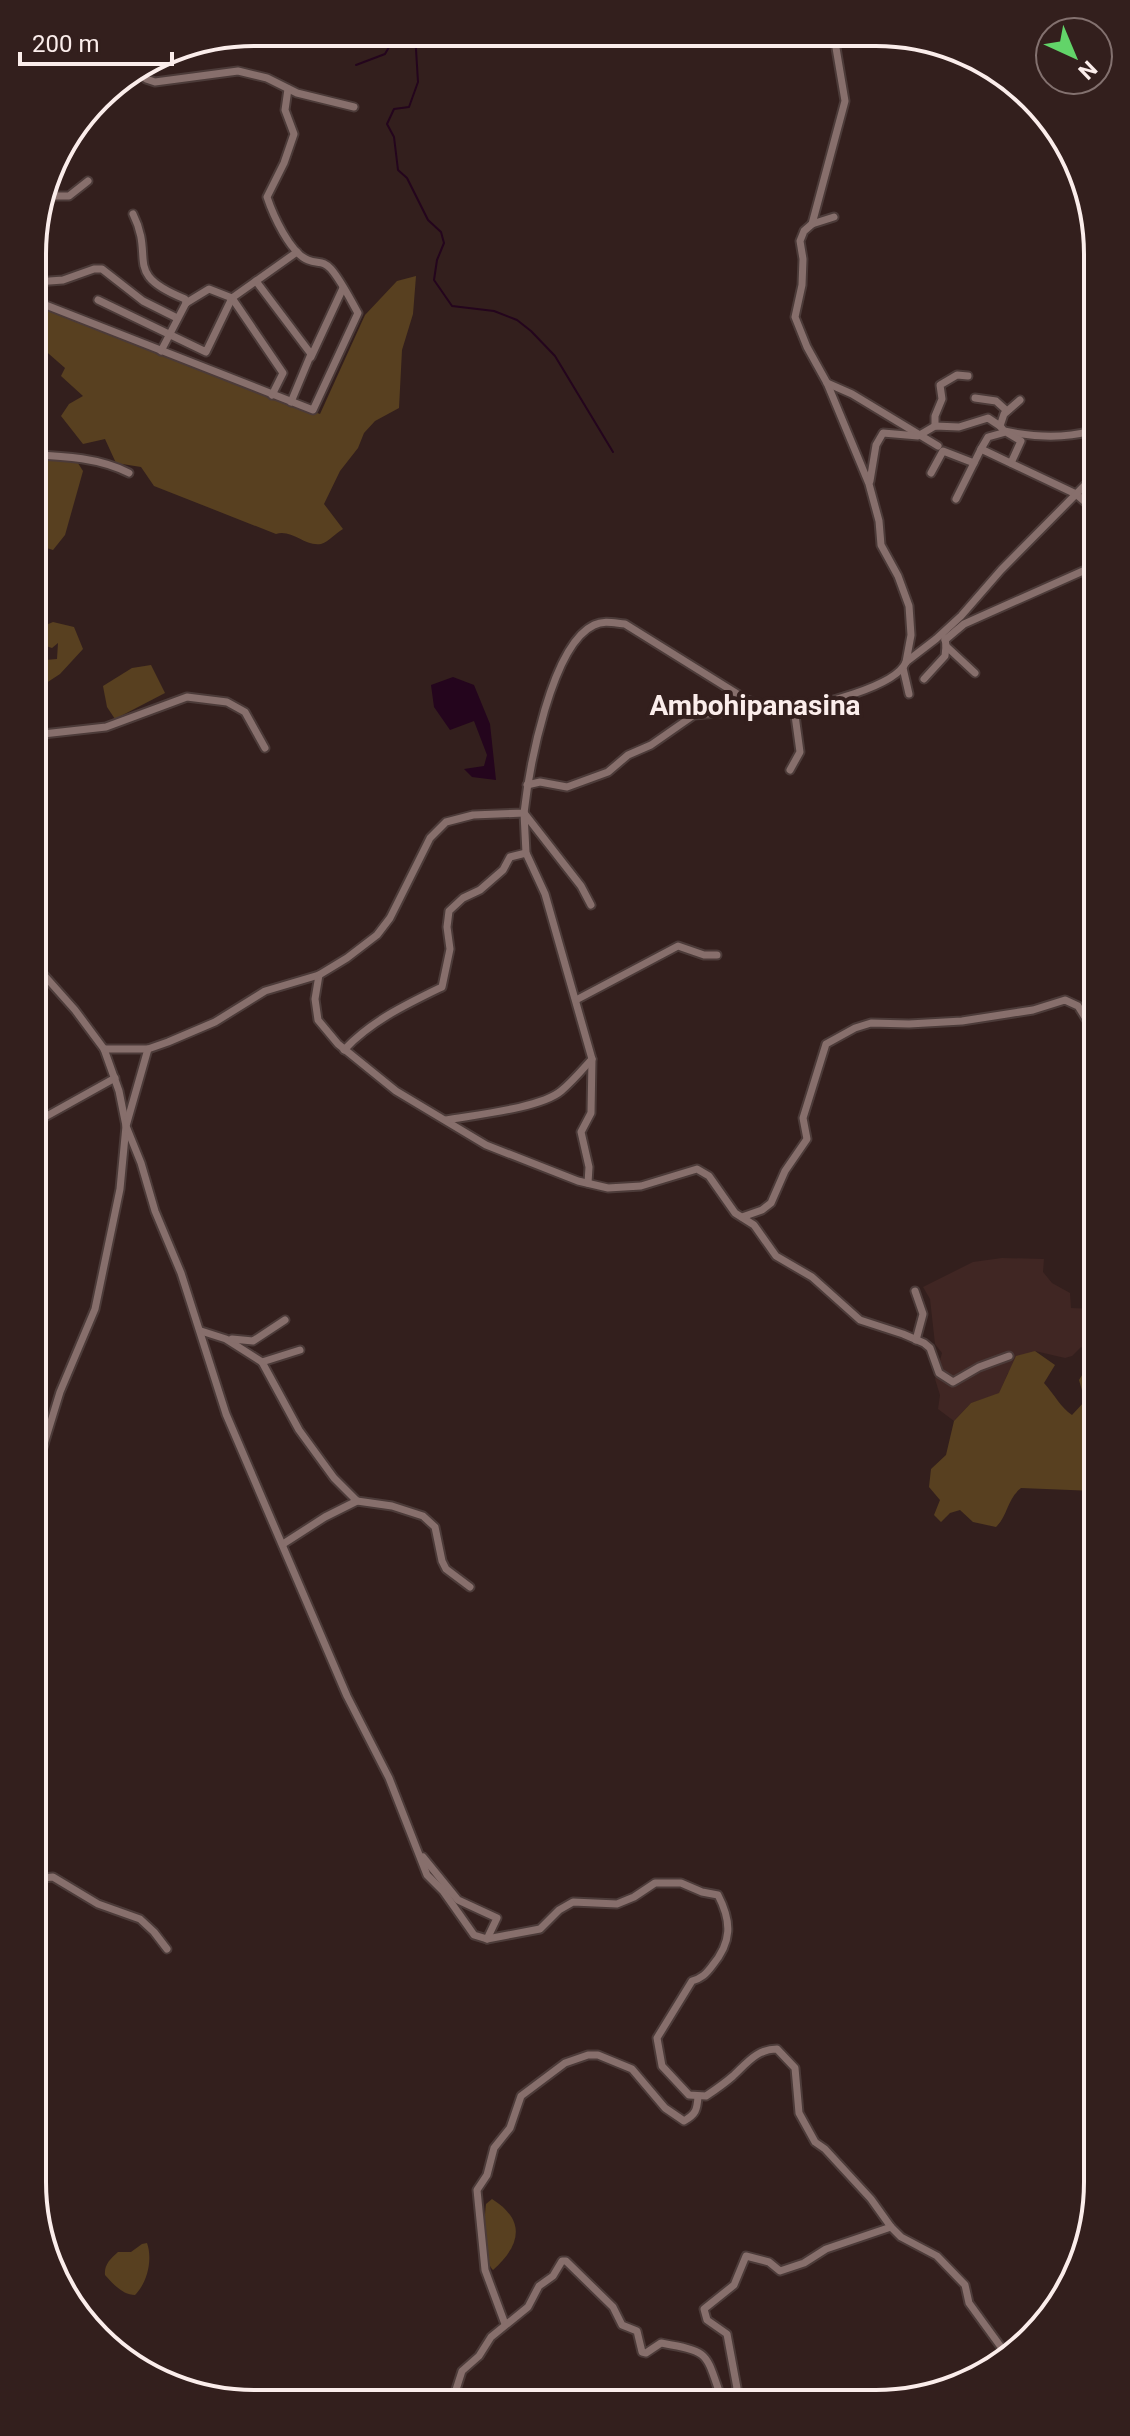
<svg xmlns="http://www.w3.org/2000/svg" width="1130" height="2436" font-family="Roboto,sans-serif">
<style>
.built{fill:#402623}
.green{fill:#584020}
.water{fill:#24051d}
.lines{fill:none;stroke-linecap:round;stroke-linejoin:round}
.stream{stroke:#24051d;stroke-width:2}
.minor-casing{stroke:#4c3b39;stroke-width:11}
.minor{stroke:#876f6c;stroke-width:7}
.labels{text-anchor:middle;dominant-baseline:central;stroke-width:8;stroke-linejoin:round;paint-order:stroke}
.quarter-label{font-size:28px;font-weight:bold;fill:#fbedeb;stroke:#331f1d}
.rim{fill:none;stroke:#fbedeb;stroke-width:4}
</style>
<rect width="100%" height="100%" fill="#331f1d"/>
<path class="built" d="M1002,1258L1044,1259L1043,1272L1052,1283L1070,1293L1071,1308L1094,1309V1360L1081,1347L1072,1356L1065,1358L1035,1351L1008,1373L999,1394L971,1403L954,1421L938,1409L940,1395L935,1379L942,1353L935,1344L930,1299L923,1287L973,1262Z"/>
<g class="green">
<path d="M416,276L413,314L402,350L399,408L375,421L364,433L358,448L340,471L324,504L343,529C336,533 328,542 321,544C305,547 292,529 276,534L154,486L141,467L116,463L105,439L83,444L61,416L69,404L83,396L61,376L65,368L41,347L33,352V303C44,307 79,325 87,325L320,414L365,315L397,281Z"/>
<path d="M33,451L74,457L83,471L65,535L53,550L34,544Z"/>
<path d="M53,622L74,627L83,649L60,674L34,691V661L57,659L58,643L52,648L46,646L45,640L34,636V630Z"/>
<path d="M151,665L165,693L115,719L107,707L103,686L132,668Z"/>
<path d="M1035,1351L1055,1365L1044,1383C1054,1394 1061,1408 1072,1415L1085,1401L1079,1380L1084,1372L1095,1370V1491L1021,1488C1007,1499 1008,1515 996,1527L973,1522L960,1510L950,1513L941,1522L934,1515L940,1500L929,1487L931,1469L946,1455L954,1421L971,1403L999,1393L1016,1356Z"/>
<path d="M492,2199C527,2221 520,2246 493,2270C483,2261 484,2219 486,2204Z"/>
<path d="M147,2243C153,2260 147,2283 135,2295C123,2295 113,2284 105,2275C104,2265 110,2259 118,2252H131L142,2244Z"/>
</g>
<path class="water" d="M453,677L474,685L490,724L496,780L472,777L464,769L484,766L487,755L474,721L450,730L434,707L431,685Z"/>
<g class="lines">
<g class="stream">
<path d="M415,33L418,82L409,107L394,109L387,124L394,137L398,170L407,178L428,220L441,232L444,243L437,260L434,280L452,306L494,311L517,320L531,331L555,356L613,452"/>
<path d="M356,65L385,54L397,33"/>
</g>
<g class="minor-casing">
<g id="minor">
<path d="M140,67L146,79L155,82L238,71L267,78L297,93L354,107"/>
<path d="M44,196H69L88,181"/>
<path d="M133,214C156,260 121,273 185,299L186,303"/>
<path d="M834,217L812,224L804,231L800,241L803,259L802,285L795,317L807,347L827,383L869,484L879,521L881,545L898,576L909,606L911,635L906,662"/>
<path d="M812,224L845,101L834,36"/>
<path d="M256,281L311,354L291,402"/>
<path d="M36,282L63,280L94,269H102L143,301L177,318"/>
<path d="M33,300L313,410L358,313C350,299 342,282 331,269C323,260 318,264 308,260C290,253 273,215 267,197L284,163L294,134L285,110L288,89"/>
<path d="M98,300L206,352L232,298L297,252"/>
<path d="M161,351L186,303L209,289L232,298L283,373L272,395"/>
<path d="M311,357L343,288"/>
<path d="M827,383L852,394L938,446"/>
<path d="M975,398L996,401L1007,411"/>
<path d="M1020,400L1004,414L1000,426L1004,431C1033,437 1062,439 1091,431"/>
<path d="M935,426V416L942,399L940,385L957,375L968,376"/>
<path d="M981,449L988,437L1006,432L1021,441L1011,463"/>
<path d="M33,455C65,456 100,458 129,473"/>
<path d="M931,473L943,451L974,463L981,449L1076,494L1091,507"/>
<path d="M870,481L876,445L883,433L918,436L935,426L959,427L988,418L1000,426"/>
<path d="M956,499L974,463"/>
<path d="M945,638L946,646L975,673"/>
<path d="M945,640L964,624L1092,567"/>
<path d="M903,668L909,694"/>
<path d="M924,679L945,656L946,646"/>
<path d="M34,735L106,727L187,697L227,702L245,712L265,748"/>
<path d="M790,770L800,752L794,708"/>
<path d="M527,785L540,782L567,787L608,772L628,755L651,745L694,715L742,711L752,702"/>
<path d="M524,813L526,853L545,894L592,1059L591,1113L581,1132L589,1167L588,1183"/>
<path d="M524,813L581,886L591,905"/>
<path d="M35,965L75,1010L104,1049L119,1091L126,1126L120,1189L95,1309L60,1392L37,1467"/>
<path d="M319,975L315,999L318,1020L338,1044L396,1091L486,1145L578,1181L608,1188L641,1186L697,1169L709,1176L735,1213L754,1225L776,1256L812,1277L860,1320L903,1334L924,1343L930,1348L939,1373L953,1382L979,1367L1009,1356"/>
<path d="M576,1000L678,946L704,955H717"/>
<path d="M104,1049H148L168,1042L215,1022L265,991L319,975L347,958L377,935L390,918L430,838L446,822L473,815L524,813C529,769 551,645 594,625C604,620 614,623 625,624L747,700C761,705 775,710 790,709C816,706 896,687 906,662L936,639L961,616L1001,570L1091,479"/>
<path d="M148,1049L126,1126L141,1163L155,1211L181,1273L226,1414L347,1696L389,1778L427,1875L443,1891L474,1935L487,1939L540,1929L559,1910L573,1902L617,1904L634,1897L655,1883H681L702,1892L718,1895C732,1922 732,1942 712,1966C706,1974 702,1978 692,1981L657,2038L662,2066L689,2095L706,2096C715,2090 725,2083 733,2076C747,2063 757,2049 777,2049L795,2068L799,2113L815,2142L825,2149L871,2199L891,2227L901,2237L937,2256L965,2285L969,2303L1009,2358"/>
<path d="M344,1050C371,1021 407,1004 442,987L450,949L447,927L449,911L463,898L480,890L503,870L510,857L526,853"/>
<path d="M446,1120C474,1115 541,1108 561,1091C572,1082 582,1070 592,1059"/>
<path d="M36,1122L115,1078"/>
<path d="M742,1217L762,1210L771,1203L785,1171L807,1139L803,1118L826,1044L855,1028L871,1023L909,1024L962,1021L1033,1010L1065,1000L1078,1006L1093,1030"/>
<path d="M915,1291L923,1314L916,1340"/>
<path d="M201,1331L226,1339L262,1362L299,1430L334,1478L357,1501L392,1506L423,1516L435,1527L442,1561L446,1569L470,1587"/>
<path d="M232,1339L253,1341L285,1320"/>
<path d="M262,1362L300,1350"/>
<path d="M283,1544L325,1517L357,1501"/>
<path d="M423,1857L458,1900L497,1918L487,1939"/>
<path d="M38,1882L42,1878L53,1877L98,1904L140,1919L154,1932L167,1949"/>
<path d="M505,2324L485,2270L477,2190L487,2175L494,2148L510,2128L521,2096L565,2063L588,2055H598L632,2069L665,2108L684,2121C696,2114 697,2110 698,2097"/>
<path d="M732,2397L737,2388L727,2334L707,2320L704,2309L734,2285L746,2256L769,2262L780,2271L804,2263L826,2249L891,2227"/>
<path d="M453,2399L462,2371L479,2356L491,2337L528,2307L539,2286L553,2276L562,2261H566L613,2307L622,2325L637,2331L642,2352L646,2353L661,2343C710,2352 705,2351 721,2397"/>
</g>
</g>
<use href="#minor" class="minor"/>
</g>
<g class="labels">
<g class="quarter-label">
<text x="755" y="705">Ambohipanasina</text>
</g>
</g>
<path d="M0 0H1130V2436H0ZM254 46H876A208 208 0 0 1 1084 254V2182A208 208 0 0 1 876 2390H254A208 208 0 0 1 46 2182V254A208 208 0 0 1 254 46Z" fill="#331f1d" fill-rule="evenodd"/>
<path class="rim" d="M254 46H876A208 208 0 0 1 1084 254V2182A208 208 0 0 1 876 2390H254A208 208 0 0 1 46 2182V254A208 208 0 0 1 254 46Z"/>
<g transform="translate(1074 56) rotate(136)"><circle r="38" fill="#331f1d" stroke="#83716f" stroke-width="2"/>
<path d="M0-6L14 30L0 20L-14 30Z" fill="#62d469"/>
<text y="-12" font-size="22" font-weight="bold" text-anchor="middle" fill="#fbedeb">N</text>
</g>
<path d="M20 52v12h152v-12" fill="none" stroke="#fbedeb" stroke-width="4"/>
<text x="32" y="52" font-size="24" fill="#fbedeb" stroke="#331f1d" stroke-width="6" paint-order="stroke">200 m</text>
</svg>
